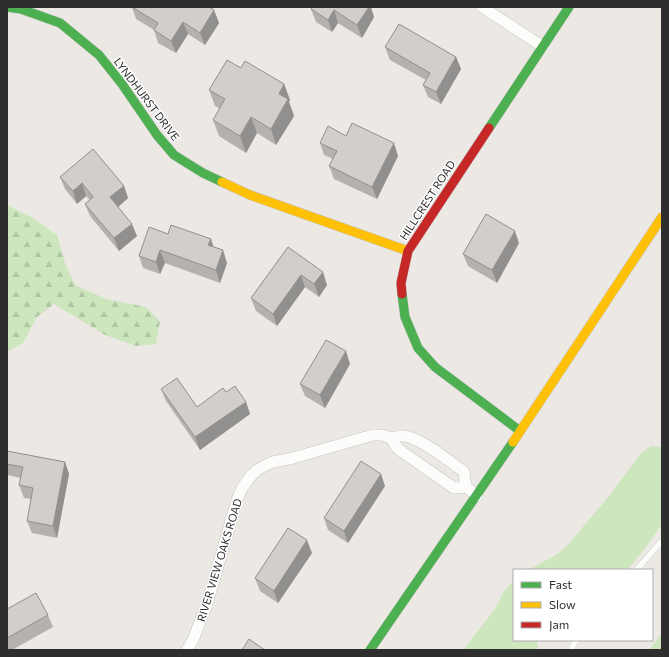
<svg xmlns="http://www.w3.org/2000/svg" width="669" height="657" font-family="Commissioner,sans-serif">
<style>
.grass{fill:#cee6be}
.forest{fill:url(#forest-firs)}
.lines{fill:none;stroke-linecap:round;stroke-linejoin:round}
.lane-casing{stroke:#c5c4c5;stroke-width:6}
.street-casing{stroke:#c5c4c5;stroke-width:12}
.fast-casing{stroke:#c5c4c5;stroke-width:10}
.slow-casing{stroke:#c5c4c5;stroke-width:10}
.jam-casing{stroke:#c5c4c5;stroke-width:10}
.lane{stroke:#fcfcfb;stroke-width:5.5}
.street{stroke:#fcfcfb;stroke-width:11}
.fast{stroke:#4caf50;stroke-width:9}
.slow{stroke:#ffc107;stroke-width:9}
.jam{stroke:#c62828;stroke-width:9}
.wall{fill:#b4b1af}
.shaded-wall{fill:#92908e}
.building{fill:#d1cecb;stroke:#92908e}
.labels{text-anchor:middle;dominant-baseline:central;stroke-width:3;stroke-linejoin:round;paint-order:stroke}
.street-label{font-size:11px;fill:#2e2e2e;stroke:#fff}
</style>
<defs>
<pattern id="forest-firs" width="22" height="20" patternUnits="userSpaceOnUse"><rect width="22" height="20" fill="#cee6be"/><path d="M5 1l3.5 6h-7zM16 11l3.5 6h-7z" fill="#b1c6a4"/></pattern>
</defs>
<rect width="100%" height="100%" fill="#ece8e4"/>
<g class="grass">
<path d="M651,446L662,447V524L644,550L627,570H528L554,556L564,549L610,495L641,453Z"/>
<path d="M514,580V640H537L538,650H463L495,609L504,591Z"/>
<path d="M662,633V650H649Z"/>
</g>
<path class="forest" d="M7,205L31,217L57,235L65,263L75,285L106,299L146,307L160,321L156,344L136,346L105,335L54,304L37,317L23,343L7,352Z"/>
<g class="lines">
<g class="lane-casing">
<g id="lane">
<path d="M636,570L662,541"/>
<path d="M571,650L576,640"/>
</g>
</g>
<g class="street-casing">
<g id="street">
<path d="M482,7L542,46"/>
<path d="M466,487L464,472C451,462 419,437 404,436C400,435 395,438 391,438L398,449L454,488L466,487L477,496"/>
<path d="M187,650L193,640L207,604L237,500L242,488L250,477L257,470L266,465L273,462L293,458L373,435H382L391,438"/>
</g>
</g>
<g class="fast-casing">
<g id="fast">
<path d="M7,7L21,9L60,23L99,55L122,84L157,135L174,155L203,173L222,182"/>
<path d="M489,128L569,7"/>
<path d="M402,294L405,317L418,348L435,367L520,431"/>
<path d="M370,650L513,442"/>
</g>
</g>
<g class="slow-casing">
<g id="slow">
<path d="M222,182L250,195L408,251"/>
<path d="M513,442L662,217"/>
</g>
</g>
<g class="jam-casing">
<path id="jam" d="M402,294L401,283L408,251L489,128"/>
</g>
<use href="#lane" class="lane"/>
<use href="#street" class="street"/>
<use href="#fast" class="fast"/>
<use href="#slow" class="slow"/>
<use href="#jam" class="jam"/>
</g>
<g class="wall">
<path d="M132,7H209L214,10L219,23L205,45L188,34L176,53L158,43L154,30L136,19Z"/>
<path d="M313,7L374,17L362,38L338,23L332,32L316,22L311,9Z"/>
<path d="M385,47L456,57L461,69L441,104L428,97L423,85L426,80L390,60Z"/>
<path d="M241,68L284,84L290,100L289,102L294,116L276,145L257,133L246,153L219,136L213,120L220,109L215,106L209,90Z"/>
<path d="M346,136L398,156L377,199L334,179L329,166L333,159L324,155L320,143Z"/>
<path d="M60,177L124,186L128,198L118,207L137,236L119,251L90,216L85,204L90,200L86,196L77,204L65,189Z"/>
<path d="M168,234L211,239L213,247L227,263L220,283L165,263L160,274L143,268L139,256Z"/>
<path d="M519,243L497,283L468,266L463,254Z"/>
<path d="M288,247L327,285L319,297L305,287L277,326L256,311L251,298Z"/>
<path d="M350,364L325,408L305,396L300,384Z"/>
<path d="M161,389L197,407L226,392L246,402L250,414L200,450L166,401Z"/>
<path d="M7,451L65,462L69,474L57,538L32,533L27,521L31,499L24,498L19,485L21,478L7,475Z"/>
<path d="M385,486L348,543L328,530L324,518Z"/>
<path d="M312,553L278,603L260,591L255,578Z"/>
<path d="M7,609L48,615L53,627L12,650H7Z"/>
</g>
<g class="shaded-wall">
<path d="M369,7H371L374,17L362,38L357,25Z"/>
<path d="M214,10L219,23L205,45L200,33Z"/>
<path d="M334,10L338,23L332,32L328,20Z"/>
<path d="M183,22L188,34L176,53L171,41Z"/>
<path d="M456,57L461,69L441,104L436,92Z"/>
<path d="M284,84L290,100L289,102L294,116L276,145L271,129L279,94Z"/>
<path d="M251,117L257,133L246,153L240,136Z"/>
<path d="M394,143L398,156L377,199L372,187Z"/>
<path d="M82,183L86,196L77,204L73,191Z"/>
<path d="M124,186L128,198L115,210L110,197Z"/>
<path d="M132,224L137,236L119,251L114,238Z"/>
<path d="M515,231L519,243L497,283L492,270Z"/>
<path d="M211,239L215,252L208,245Z"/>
<path d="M160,250L165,263L160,274L156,262Z"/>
<path d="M223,250L227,263L220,283L216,270Z"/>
<path d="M323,272L327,285L319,297L314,284Z"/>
<path d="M301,275L305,287L277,326L273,314Z"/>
<path d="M346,351L350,364L325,408L320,395Z"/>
<path d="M246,402L250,414L200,450L195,437Z"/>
<path d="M65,462L69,474L57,538L53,526Z"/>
<path d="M381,474L385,486L348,543L344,531Z"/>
<path d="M307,540L312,553L278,603L274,591Z"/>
</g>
<g class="building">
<path d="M132,7H209L214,10L200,33L183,22L171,41L154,30L158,23Z"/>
<path d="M313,7H369L357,25L334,10L328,20L311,9Z"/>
<path d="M399,24L456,57L436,92L423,85L430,73L385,47Z"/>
<path d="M227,60L241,68L245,61L284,84L279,94L288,99L271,129L251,117L240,136L213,120L225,99L209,90Z"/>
<path d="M352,123L394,143L372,187L329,166L337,151L320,143L328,126L346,136Z"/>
<path d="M93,149L124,186L110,197L132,224L114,238L85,204L93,197L82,183L73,191L60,177Z"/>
<path d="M486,214L515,231L492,270L463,254Z"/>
<path d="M171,225L211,239L208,245L223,250L216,270L160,250L156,262L139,256L149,227L168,234Z"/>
<path d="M288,247L323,272L314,284L301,275L273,314L251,298Z"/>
<path d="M326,340L346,351L320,395L300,384Z"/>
<path d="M177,378L197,407L223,388L226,392L235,386L246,402L195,437L161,389Z"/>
<path d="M7,451L65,462L53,526L27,521L33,488L19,485L23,467L7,464Z"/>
<path d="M361,461L381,474L344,531L324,518Z"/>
<path d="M288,528L307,540L274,591L255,578Z"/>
<path d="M36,593L48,615L7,638V609Z"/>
<path d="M249,639L265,650H242Z"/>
</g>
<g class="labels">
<g class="street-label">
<text transform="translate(147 99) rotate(53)">LYNDHURST DRIVE</text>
<text transform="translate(427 200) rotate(-57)">HILLCREST ROAD</text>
<text transform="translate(219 560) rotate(-73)">RIVER VIEW OAKS ROAD</text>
</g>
</g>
<rect width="669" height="657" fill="none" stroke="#2e2e2e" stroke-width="16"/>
<rect x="513" y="569" width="140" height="72" fill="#ffffff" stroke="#ababab"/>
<rect x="521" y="582" width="20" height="6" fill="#4caf50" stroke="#ababab"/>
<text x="549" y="589" font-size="12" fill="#2e2e2e">Fast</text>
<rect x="521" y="602" width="20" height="6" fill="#ffc107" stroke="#ababab"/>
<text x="549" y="609" font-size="12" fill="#2e2e2e">Slow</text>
<rect x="521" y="622" width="20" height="6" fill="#c62828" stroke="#ababab"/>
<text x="549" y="629" font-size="12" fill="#2e2e2e">Jam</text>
</svg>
